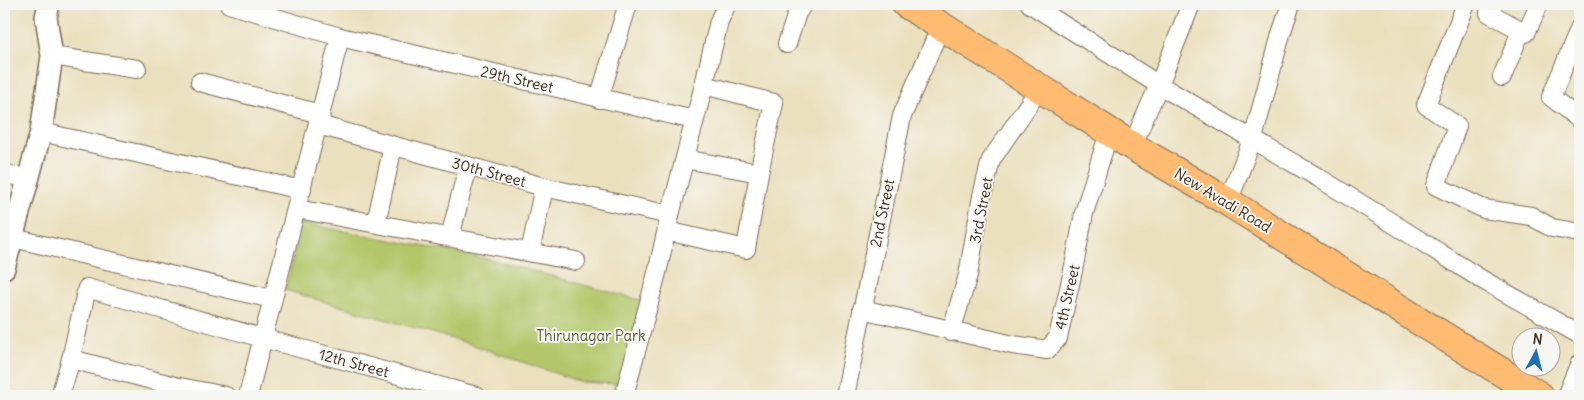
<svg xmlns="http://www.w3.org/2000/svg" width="1584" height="400" font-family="Delius,sans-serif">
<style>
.park{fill:#b3c76b;stroke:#777844}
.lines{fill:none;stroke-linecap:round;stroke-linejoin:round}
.minor-casing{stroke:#796a56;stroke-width:20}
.tertiary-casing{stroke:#796a56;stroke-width:24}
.primary-casing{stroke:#796a56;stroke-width:30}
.minor{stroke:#fff;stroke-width:18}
.tertiary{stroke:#fff;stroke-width:21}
.primary{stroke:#febb71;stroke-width:28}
.labels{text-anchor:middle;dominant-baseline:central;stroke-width:4;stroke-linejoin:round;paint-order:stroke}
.street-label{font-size:15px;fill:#3b2a1e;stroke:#f6f6f2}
.park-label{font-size:15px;fill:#5f5935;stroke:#f6f6f2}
</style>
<rect width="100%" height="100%" fill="#f6f6f2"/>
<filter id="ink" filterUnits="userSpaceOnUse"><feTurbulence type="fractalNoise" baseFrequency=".02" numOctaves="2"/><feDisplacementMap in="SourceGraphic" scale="10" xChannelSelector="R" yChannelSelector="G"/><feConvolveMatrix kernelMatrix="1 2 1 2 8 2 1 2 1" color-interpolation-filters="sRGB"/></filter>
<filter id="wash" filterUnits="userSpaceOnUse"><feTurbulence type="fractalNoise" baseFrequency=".0096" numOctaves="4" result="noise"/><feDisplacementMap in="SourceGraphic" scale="20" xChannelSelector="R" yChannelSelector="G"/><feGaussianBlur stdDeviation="1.12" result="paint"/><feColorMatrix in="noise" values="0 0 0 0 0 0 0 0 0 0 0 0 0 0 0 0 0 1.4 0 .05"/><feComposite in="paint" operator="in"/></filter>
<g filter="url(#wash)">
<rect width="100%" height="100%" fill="#ebe0bd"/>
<path class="park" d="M302,223L488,259L651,303L635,385L581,382L470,344L285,290Z"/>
</g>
<g filter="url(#ink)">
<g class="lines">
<g class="minor-casing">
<g id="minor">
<path d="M229,4L340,37L694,120"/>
<path d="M1030,4L1159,85L1319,178L1389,221L1481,279L1580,335"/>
<path d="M1466,4L1426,105L1457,126L1436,186L1484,209L1531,216L1552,228L1580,233"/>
<path d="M1489,13L1526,33L1539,4"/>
<path d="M1580,28L1551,97L1580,120"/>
<path d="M787,44L797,13L803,4"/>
<path d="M52,56L137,69"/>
<path d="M1502,77L1521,31"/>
<path d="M200,82L320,114L322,126L544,187L670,215"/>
<path d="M599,99L628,4"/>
<path d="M41,132L302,190"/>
<path d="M1132,146L1159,85L1191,4"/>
<path d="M685,159L759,173L774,103L704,85"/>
<path d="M4,174L29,178"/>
<path d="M1228,202L1254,135L1281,34L1291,4"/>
<path d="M297,209L576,261"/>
<path d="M376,223L393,146"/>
<path d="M667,231L746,249L759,173"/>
<path d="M450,237L468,166"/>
<path d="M13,238L272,299"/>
<path d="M530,252L544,187"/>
<path d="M862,309L1013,345L1047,350L1058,338L1074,266L1084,213L1105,145"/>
<path d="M951,332L968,275L982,196L991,160L1033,98"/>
<path d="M60,396L71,359"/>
<path d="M226,396L175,386L71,359L87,288L262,338L476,396"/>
<path d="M248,396L340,37"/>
<path d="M624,396L658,269L670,215L704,85L719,21L727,4"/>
<path d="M845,396L902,116L937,35"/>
<path d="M1566,396L1580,363"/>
</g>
</g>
<g class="tertiary-casing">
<path id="tertiary" d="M4,268L41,132L52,56L46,17L49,4"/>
</g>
<g class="primary-casing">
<path id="primary" d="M906,4L1132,146L1228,202L1540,396"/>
</g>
<use href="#minor" class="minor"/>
<use href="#tertiary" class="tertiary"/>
<use href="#primary" class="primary"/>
</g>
</g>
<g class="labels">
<g class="street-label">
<text transform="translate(517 79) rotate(13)">29th Street</text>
<text transform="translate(489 172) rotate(15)">30th Street</text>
<text transform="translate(1223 200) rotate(31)">New Avadi Road</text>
<text transform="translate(981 210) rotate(-79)">3rd Street</text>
<text transform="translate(882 213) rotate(-78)">2nd Street</text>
<text transform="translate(1067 297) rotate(-77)">4th Street</text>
<text transform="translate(354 363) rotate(15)">12th Street</text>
</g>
<g class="park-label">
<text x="591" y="335">Thirunagar Park</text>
</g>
</g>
<rect width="1584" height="400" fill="none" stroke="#f6f6f2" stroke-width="20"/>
<g transform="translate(1536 352) rotate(7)"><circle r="24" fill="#f6f6f2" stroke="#aba49d"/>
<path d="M0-4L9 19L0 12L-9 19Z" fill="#1f6fb2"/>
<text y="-8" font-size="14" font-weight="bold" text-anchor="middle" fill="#3b2a1e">N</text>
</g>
</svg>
